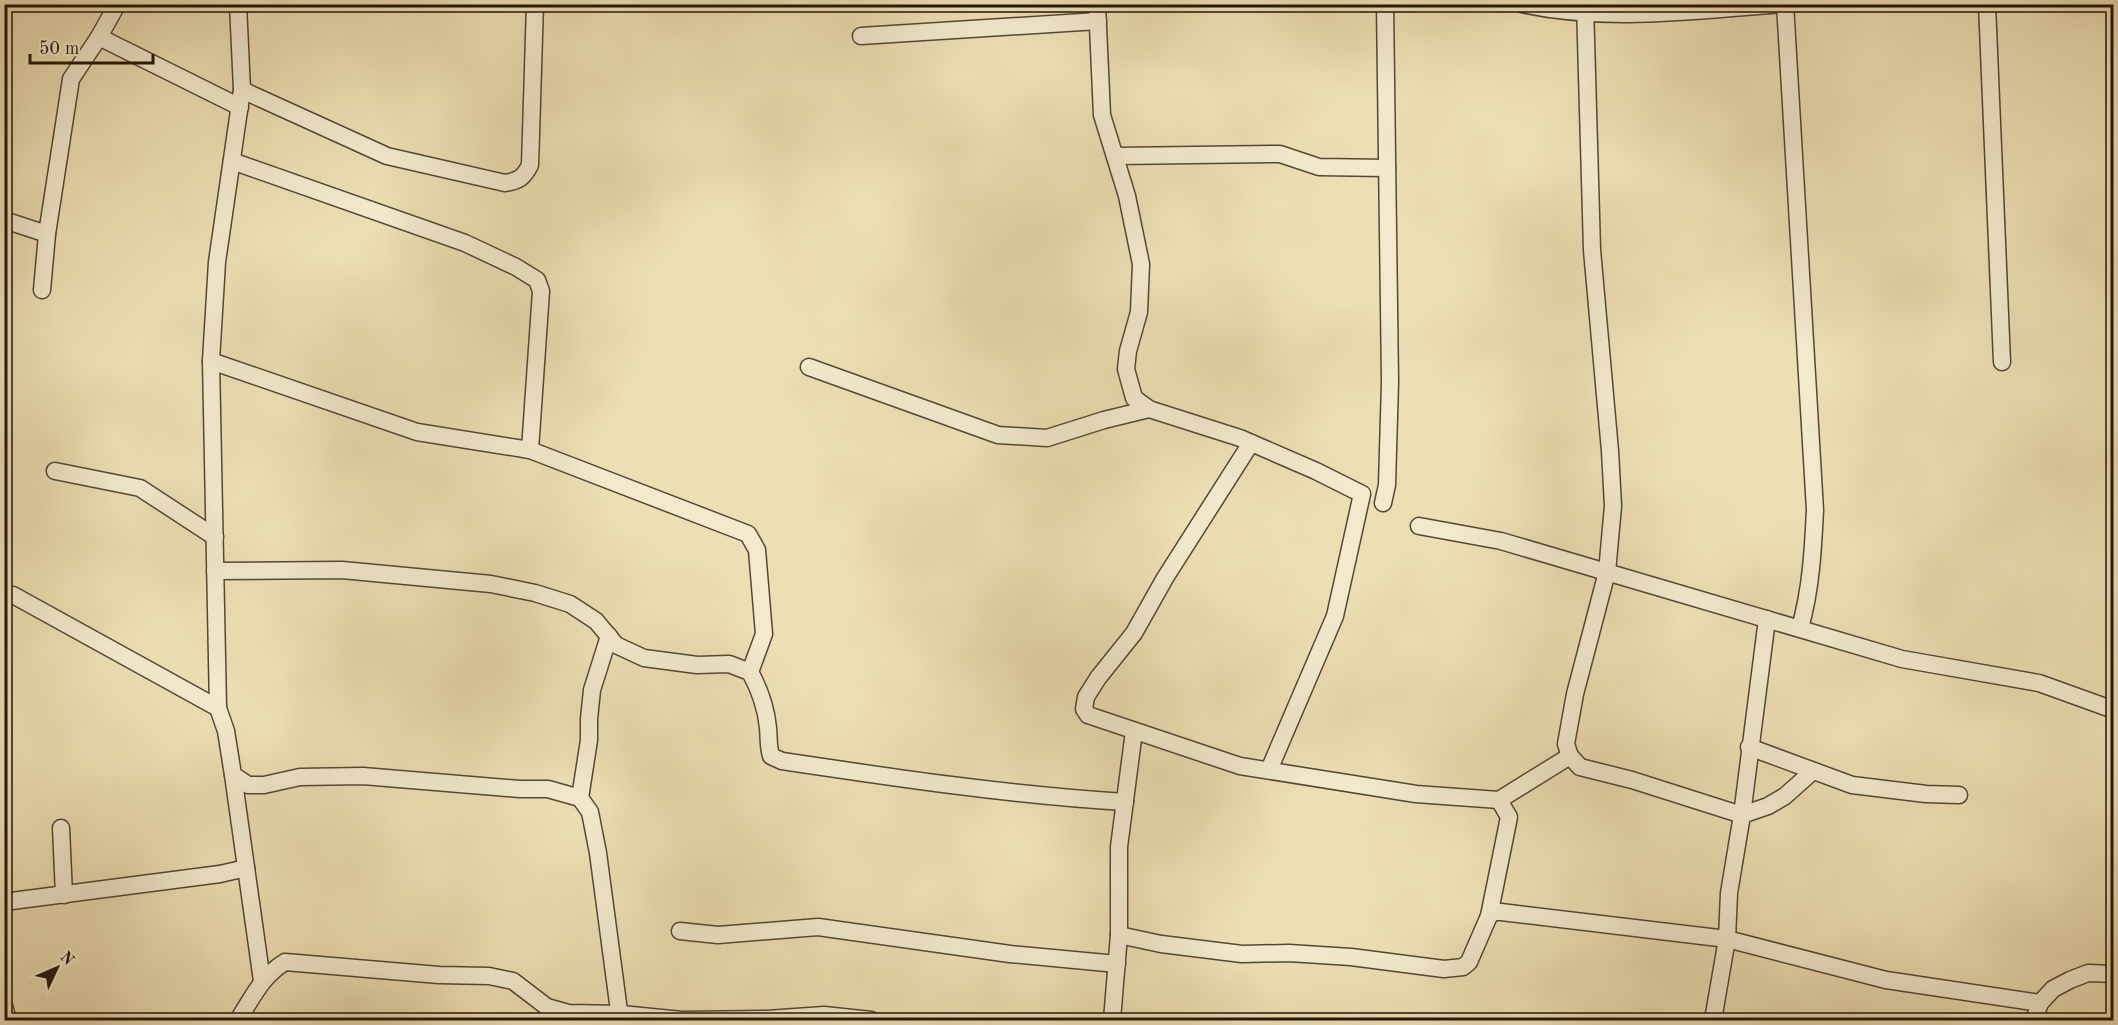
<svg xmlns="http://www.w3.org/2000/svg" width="2118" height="1025" font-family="'Old Standard TT',serif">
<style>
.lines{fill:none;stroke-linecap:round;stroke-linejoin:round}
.minor-casing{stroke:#544834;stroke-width:19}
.minor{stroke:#f3eace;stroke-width:16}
</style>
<rect width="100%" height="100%" fill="#eddfb4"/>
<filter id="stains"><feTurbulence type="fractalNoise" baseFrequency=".00333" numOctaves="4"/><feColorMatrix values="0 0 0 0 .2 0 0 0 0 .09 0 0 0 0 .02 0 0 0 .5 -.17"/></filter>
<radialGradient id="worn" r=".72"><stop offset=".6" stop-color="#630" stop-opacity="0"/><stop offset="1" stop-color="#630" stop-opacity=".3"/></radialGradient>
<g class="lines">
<g class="minor-casing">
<g id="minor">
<path d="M238,4L242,90L217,262L211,361L218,708L226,731L233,775L248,785H264L300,777L363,776L520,789H548L580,798L590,812L598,853L619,1011L621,1014L682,1020L767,1019L824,1015L871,1020"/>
<path d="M1097,4L1102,115L1127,196L1141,264L1139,312L1128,351L1126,369L1134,398L1149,409L1240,438L1316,471L1362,494L1335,616L1269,770"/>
<path d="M1522,4C1608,23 1695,10 1782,4"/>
<path d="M1585,4L1592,250L1610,451L1613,506L1607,572L1575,694L1566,744L1570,756L1580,767L1632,780L1742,815L1768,806L1785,796L1813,771"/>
<path d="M1785,4L1815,510C1813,550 1811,589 1800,628"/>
<path d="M1987,4L2002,362"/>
<path d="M861,36L1098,21"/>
<path d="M99,37L240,107"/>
<path d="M242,90L387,156L505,183C519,181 524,177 530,165L535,4"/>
<path d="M1116,156L1280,154L1319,167L1387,168"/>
<path d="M232,161L465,243L516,267L537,280L541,291L530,450"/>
<path d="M4,220L47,234"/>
<path d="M42,290L47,234L71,79L99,37L114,10V4"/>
<path d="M211,361L417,432L530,450L748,534L757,550L764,634L750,672"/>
<path d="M809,367L998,435L1047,438L1104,420L1149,409"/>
<path d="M1251,443L1165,578L1134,633L1098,678L1086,697L1084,709L1088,715L1240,766L1416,794L1499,800L1570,756"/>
<path d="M55,471L140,488L215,537"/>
<path d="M1383,503L1387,485L1390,382L1385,4"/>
<path d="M1419,526L1501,541L1902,659L2039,683L2114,710"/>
<path d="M215,571L342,570L491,584L535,593L570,604L596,621L616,645L644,658L697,665L729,664L750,672C760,690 766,707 768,728C769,738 768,746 771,756L782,761C896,778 1010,795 1125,802"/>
<path d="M13,595L218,708"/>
<path d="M1749,747L1852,785L1926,794L1959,795"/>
<path d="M233,775L262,981"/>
<path d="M580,798L589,740V719L592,690L609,636"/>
<path d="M61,828L64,895"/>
<path d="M4,902L220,874L246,868"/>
<path d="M1489,916L1509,817L1499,800"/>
<path d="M680,931L718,935L818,927L1010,954L1117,964"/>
<path d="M1119,935L1161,944L1242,954L1289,953L1351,957L1444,969L1463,967L1469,962L1489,916L1494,912H1501L1727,939L1886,980L2040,1003"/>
<path d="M4,1006L8,1020"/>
<path d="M238,1020C253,997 261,977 285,962L439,975L489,976L513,981L547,1007L568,1013L621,1014"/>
<path d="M1112,1020L1119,935V847L1134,731"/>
<path d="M1713,1020L1727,939L1729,893L1742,815L1767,619"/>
<path d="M2034,1020L2040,1003L2053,989L2070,980L2088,973L2114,974"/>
</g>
</g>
<use href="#minor" class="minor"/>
</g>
<rect width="2118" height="1025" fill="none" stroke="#eddfb4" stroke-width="24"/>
<rect x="6" y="6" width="2106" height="1013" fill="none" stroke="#211609" stroke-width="3"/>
<rect x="12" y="12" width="2094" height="1001" fill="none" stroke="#211609" stroke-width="1.5"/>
<g transform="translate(57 968) rotate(46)" stroke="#f3eace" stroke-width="4.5" paint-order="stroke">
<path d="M0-4.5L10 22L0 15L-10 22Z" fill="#211609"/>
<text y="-9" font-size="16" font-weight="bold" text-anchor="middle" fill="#211609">N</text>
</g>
<path d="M30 54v9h123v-9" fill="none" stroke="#211609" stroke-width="3"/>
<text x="39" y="54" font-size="18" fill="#211609" stroke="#f3eace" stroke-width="4.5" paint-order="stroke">50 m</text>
<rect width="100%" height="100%" filter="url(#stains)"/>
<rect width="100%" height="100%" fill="url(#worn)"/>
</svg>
